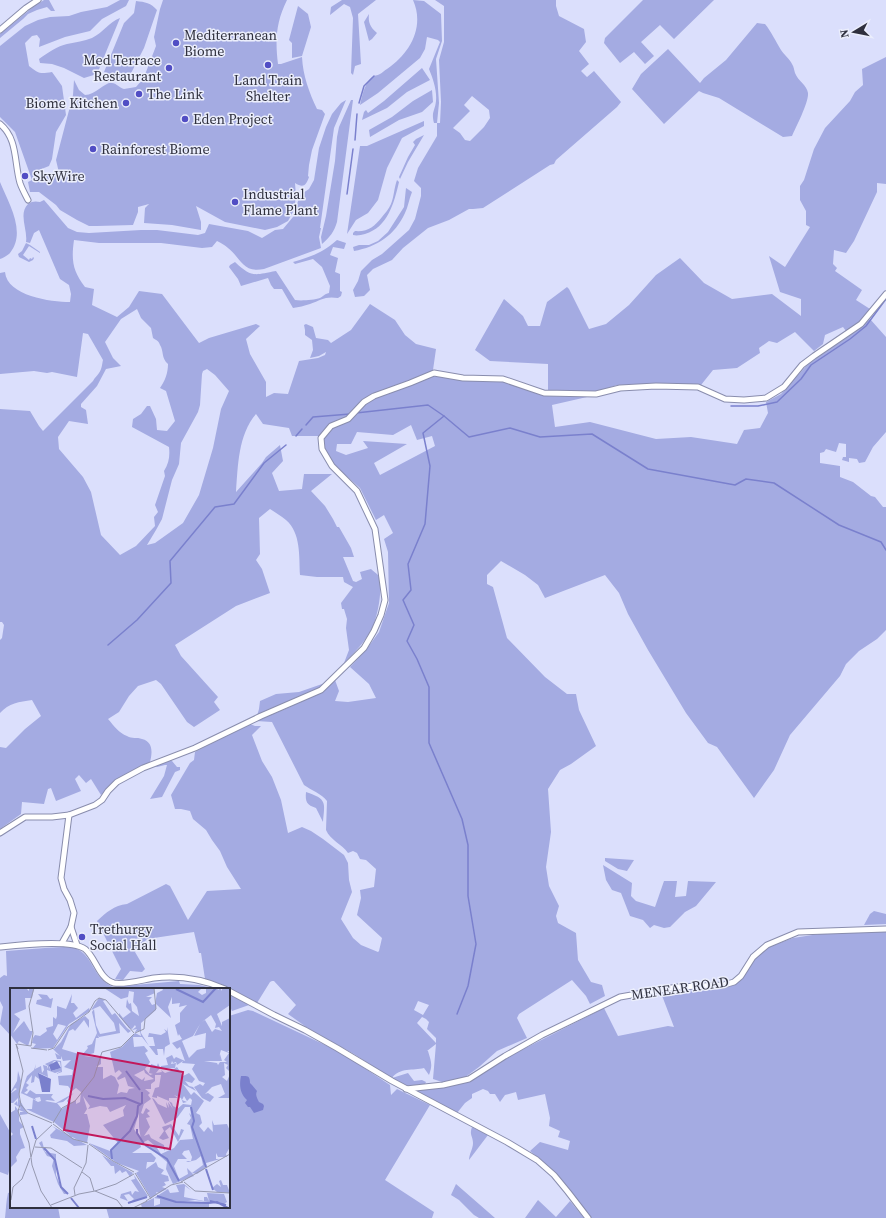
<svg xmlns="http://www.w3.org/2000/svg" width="886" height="1218" font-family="'Source Serif 4',serif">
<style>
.green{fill:#a4abe2;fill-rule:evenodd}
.water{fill:#7a80cd}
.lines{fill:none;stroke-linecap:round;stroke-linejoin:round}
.stream{stroke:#7a80cd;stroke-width:1.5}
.minor-casing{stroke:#898dad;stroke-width:7}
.minor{stroke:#fff;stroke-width:5}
.poi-dot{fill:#514dc4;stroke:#ebeefc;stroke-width:1.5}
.labels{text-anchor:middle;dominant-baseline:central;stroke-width:3;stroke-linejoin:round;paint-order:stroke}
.poi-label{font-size:14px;fill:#2f303e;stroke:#ebeefc;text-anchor:start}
.street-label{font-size:14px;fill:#2f303e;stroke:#ebeefc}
.inset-river{fill:none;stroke:#7a80cd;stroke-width:2}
.inset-road{fill:none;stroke:#9699b0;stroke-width:1}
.view{fill:#c2185b;fill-opacity:0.15;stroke:#c2185b;stroke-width:2}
.inset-edge{fill:none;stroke:#2f303e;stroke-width:2}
</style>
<rect width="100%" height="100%" fill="#dbdffc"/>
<g class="green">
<path d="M44,0H49L55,11H51L47,7L37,10L28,14L23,19L0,38V34L32,8Z"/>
<path d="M120,0H129L126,6L102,19L90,31L65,37L39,47L40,39L37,35L32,36L25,43L29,66C39,74 40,74 52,72L62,86L66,115L56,132L52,159L49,166L34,172L37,178L54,174L60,177L56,160L73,95L74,80L79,90L85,95C96,95 106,81 112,83C116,83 120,88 124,89L136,87L142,80L146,72L156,46L154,37L160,9L163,0H287C276,22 275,40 278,64H281L302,57C303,76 309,92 317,109L322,110L325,114L312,150L309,165L308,176L309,177C306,186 303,188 295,183L296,196L294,210L288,221L277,227L265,230L225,222L196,206L201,222V230L172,225L144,223L145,208L149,204L138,207V212L133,225L97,226H89L77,220L60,210L56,205L39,192H30L28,182L32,180L15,132L0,117V46L25,26L38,20L50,17L69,16L81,12L107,7Z"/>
<path d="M342,0H376L358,14L361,64L355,66L353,75L351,73L353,18L350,7L344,4L330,15L331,7Z"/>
<path d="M413,0L424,1L441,14L442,41L436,59L439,103L437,123H440L441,102L439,60L444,42V6L435,0H556V6L559,16L584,29L586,42L579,51L589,64L581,71L587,77L594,71L621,102L617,107L556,160L554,164L550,165L483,208L473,209H469L449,220L428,228L403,248L392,260L373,269L367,275L370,290L364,296L355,297L353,290L358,281L361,271L372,260L382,254L409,230L415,219L421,196V188L414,181L418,168L437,136V123H434C431,112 435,111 436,101C437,90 433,79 429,69L440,42L438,40L427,37L425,49L420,58L378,93L360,105C362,96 364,86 370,79C375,74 377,76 380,74C382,73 385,70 387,69C410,53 425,27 413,0ZM472,96L489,110L490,118L484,127L470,141L465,140L460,133L453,128L470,111L464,105Z"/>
<path d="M643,0H714L674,39L660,25L641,42L654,56L645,64L634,52L620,63L604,43L605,38Z"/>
<path d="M136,1C145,2 151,3 157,10L144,48L127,81L104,72L124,23L134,13Z"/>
<path d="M298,6L308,14L311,27L302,56L292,58V43L289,40Z"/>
<path d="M369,14C368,22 370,27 377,33L372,39L369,41L364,22Z"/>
<path d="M120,18L97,74L84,78L64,68L52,64L40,63L39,59C47,53 58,46 67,44C76,42 84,41 92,38C104,32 109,22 120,18Z"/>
<path d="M757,23L765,24C771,31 776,42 781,50C784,55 790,59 792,64C794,67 794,70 795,73C798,81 807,85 808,93C809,102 796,127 792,136L783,137L719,98L703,93L699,91L664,124L632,89L641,74L668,49L700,83L704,78L726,60Z"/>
<path d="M886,57V184L877,183V192L854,241L846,253L834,250L833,264L837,268L835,271L862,290L856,300L870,309L859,323L846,331L843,327L825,335L823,344L814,351L795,332L777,343L769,341L759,348L760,353L737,368L713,370L701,385L655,384L617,385L596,392L548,390V364L490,361L475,350L504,299L523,316L528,326H540L547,302L567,287L569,289L589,329L606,324L629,305L656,275L680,258L704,283L732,299L772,294L801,316V299L780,292L769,256L785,267L810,227L806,225V211L800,200V186L804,180L814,149L825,128L850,101L855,92L863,85L862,69Z"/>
<path d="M422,68L430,80L407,92L387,108L362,120L364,112L366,110L368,113L384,101Z"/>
<path d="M432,90L433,102L422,112L399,120L370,137L369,130L392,117L413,101Z"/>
<path d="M346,100L334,128L320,228H321L319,237L321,248L264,269C242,273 242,259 228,248C225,245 221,243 217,241L212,247L202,248L161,243H99L74,240C71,261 73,271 85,287L94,289L92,305L117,317L129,307L139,291L162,294L199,343L209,338L256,324L260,326L246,339L250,354L266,382V397L274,393L288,394L299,361L318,358L325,355L326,352L319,356L310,358L313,350L312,340L305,335V330L304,325L306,324L313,327L316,338L328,340L331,343L351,330L370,304L395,320L405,335L416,344L436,349L433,370L428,377L433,376L462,380L504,382L544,396L587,397L552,405L555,427L590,422L656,439L691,437L737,444L744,430L760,428L768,413L766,402L781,394L808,364L855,332L870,319L886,337V432L873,447L865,462L859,463L857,459L849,458V462L842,460L843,457H846V444L839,443L836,452L826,449L824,452L820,453V463L840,466V477L853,482L871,496L875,497L883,507H886V630L877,639L859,651L846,664L840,676L790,735L774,770L754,798L717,747L708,743L686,713L648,650L628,614L619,593L605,575L545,598L538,585L525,575L501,561L487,575V584L493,587L507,638L545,677L567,694H576L579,710L596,746L571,764L560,770L548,789L551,832L546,867L549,886L559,906L556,916L558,923L576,933L578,960L591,982L602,985L605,996L590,1004L586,996L572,980L519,1014L517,1018L527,1038L497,1051L479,1067L464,1078L442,1082L433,1079L436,1044L427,1051H428C431,1061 433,1065 429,1075L424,1068C413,1071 400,1067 392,1078L408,1073L414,1081L422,1080L426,1082L425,1084L409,1086L399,1083L354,1054L309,1029L288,1014L296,1005L274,981H272L270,982L257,1003H256L221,984L205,979L201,953H199L194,932C178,934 163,937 147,939L135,952L145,969L142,972L130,971L123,980L115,979L121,969L97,921C106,913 114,905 127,904L166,884L170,886L188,920L207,891L241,889L227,867L220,851L212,840L206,830L193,819L190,811L181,809H175L171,795L190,763L194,760L195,752L250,724L255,726H261L252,735L262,761L272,777L281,800L288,833L302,827L311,831L323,839L344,855L348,863L349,880L352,892L341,919L353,938L361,945L378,952L379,951L382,938L357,915L361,898L360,890L374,887L376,869L366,860L360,859L357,853L353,851L348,853C342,844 330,840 326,830L327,801C322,794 311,790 304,785L272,722L256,721L290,707L294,704L323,692L335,680L339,691L335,701L348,702L376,698L369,684L350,667L366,650L379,632L389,603L388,552L384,539L393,533L384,515L376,520L360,488L334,465L326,452L322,439L324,436H292L289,428L263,424L256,414C238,435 238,466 236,492L262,463L266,457L280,445L283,461L272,473L279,491L302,489L304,474H332L311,491L325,506L333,519L337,527H339L351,548L354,557H343L353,581L356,582L362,579L360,572L371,569C373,571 376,573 378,575C384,587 377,621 370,632C363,644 354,653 344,663L349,650L346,628L347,619L344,609H342L341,603L353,587L344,582L343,577H317L300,575C299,556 301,533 286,520C281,516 275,512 270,509L259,518L260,554L256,560L262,569L270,593L236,606L175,645L181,656L218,697L214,702L220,710L194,727L187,722L161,684L156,680L138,686L129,696L119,712L108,719C114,726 119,733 127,736C132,739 137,737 142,739C154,742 152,754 150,762C132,771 114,780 101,795L91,779L86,783L79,775L75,779L81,791L56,801L51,788L48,789L44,804L22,802L21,814L0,829V747L6,748L25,729L41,716L32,700C19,702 9,703 0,713V640L2,638L4,625L2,622H0V409L30,411L39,426L43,431L93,381C95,377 97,376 99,373C102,369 102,364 103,360L88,334L83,333L77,377L52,372L47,373L34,371L0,374V273L5,272C7,296 51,302 70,302L71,294L69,285L60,279L39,230L34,233L30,243L26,242C28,230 18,214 28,204C32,201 36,201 40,202L44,200L68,228L77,232L89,233L141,230H157L198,235L205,233L209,224L248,231L262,238L275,230L283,229L293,217L300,195L309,189L314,180L319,148L326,127L332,114L341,103ZM137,309L141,318L151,328L153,338C156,340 159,341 160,345C164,351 161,358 168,364C168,373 165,381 160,388L166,391L175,421L167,431L157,430L156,419L150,406H147L141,414L133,419L132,427L169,447C170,456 169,463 164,471L165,476L155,505L158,512L154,517L155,526L136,546L120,555L101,535L91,492L83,477L59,449L58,437L69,421L88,424L86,410L81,407V404L97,386L106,369L121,366L113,358L105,342L121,319ZM207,369L215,375L229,391L221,409L213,448L199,495L183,523L155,543L147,545L156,530L162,519L172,480L179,464L181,443L198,412L200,405L202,374L203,371ZM411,425L417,440L432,436L435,446L380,475L374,463L407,444L363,441L368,448L346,455L336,451L337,444H351L357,432L393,435ZM418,1001L429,1005L423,1015L414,1010ZM422,1017L426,1019L429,1022L427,1029L436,1038V1043L417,1023Z"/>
<path d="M351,100H353L337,222C334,232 330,237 322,244L321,237L326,216L335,161L337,137L339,127Z"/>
<path d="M424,121V126L402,138L387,168L378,200L368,213L356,220L347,234L360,146H367Z"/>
<path d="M424,135L408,162L400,179L399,177L408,157L415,145L413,142L416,139Z"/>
<path d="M397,180L399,182C394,203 388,227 365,234C361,235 357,236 353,235V233L355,231C368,232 374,227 382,217C385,213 389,209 391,204C394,197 394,188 397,180Z"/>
<path d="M0,182C8,202 27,232 10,253C8,255 3,258 0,259Z"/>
<path d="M406,188L412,192C409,199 408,207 405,213C395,235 377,247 354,251L353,247L359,245H369L378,241L388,232L404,207Z"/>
<path d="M337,240L346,243L344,249L333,247L330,255L338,258L335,272L340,274V291L342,292L341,296L338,298C325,296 321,300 310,304C304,306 299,307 293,308L282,289H274L271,285L268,278L241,286L238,279L229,267L230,265L235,262C252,278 254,275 276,271L295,300C301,301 314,300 320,298C324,296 324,294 329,293L330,286L322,267L313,259L295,264L293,262C312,256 321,254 337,240Z"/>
<path d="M26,243L30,245L40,252V253L29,246L23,255L29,260L30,258L32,259L33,257L34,258L33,260L29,262L19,257L18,254L22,251Z"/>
<path d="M325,683L320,689L257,716L259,709L260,701L276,694L299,692Z"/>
<path d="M168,759L172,761L177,767H180V770L175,772L162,797L150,799L164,776L167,765H165L157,767L155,766Z"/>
<path d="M306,792C327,799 325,802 323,822L316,808C307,805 305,802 306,792Z"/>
<path d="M605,858L634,860L627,871L618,869L605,861Z"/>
<path d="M603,865L632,883L631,896L636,901L655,907L664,881H677L675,897L686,896L688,881L716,882L696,906L685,912L670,927L664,928L654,925L650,928L643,920L630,916L621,893L612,890L606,880Z"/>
<path d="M874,911L886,914V924L864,925L870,914Z"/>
<path d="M873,932H886V1218H591C572,1194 554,1170 530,1151L540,1142L568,1150L570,1141L558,1137L560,1131L549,1126L550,1118L545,1094L518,1100L516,1092L505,1095L500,1102L495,1094H490L488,1091L483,1089L472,1094V1098L465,1103L457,1113L416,1091L470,1081L506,1058L604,1008L618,1036L668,1026L674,1027L661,993L682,991L723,989L734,985L745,974L755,959L769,947L793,938L819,934Z"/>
<path d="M45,948C55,948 70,945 79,950C94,959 93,978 113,987L179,981L180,984L199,985L217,989H11V1036L0,1024L3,1007L0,1001V978L4,975L7,976L6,951Z"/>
<path d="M229,994L249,1005L232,1011L229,1005Z"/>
<path d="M248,1010L253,1011L340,1052L390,1085L391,1095L397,1089L430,1105L385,1180L434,1212L432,1218H109L106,1207H229V1016Z"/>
<path d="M0,1114L11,1134V1171H9L8,1175L0,1172Z"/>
<path d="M472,1127L488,1135L469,1160C469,1154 473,1149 473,1143C473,1136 469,1135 472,1127Z"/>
<path d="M456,1184L495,1218H479L474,1215L459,1200L451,1195Z"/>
<path d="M11,1192V1207H58L60,1218H5C6,1210 6,1201 8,1193Z"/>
<path d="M538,1200L556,1217L570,1201L584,1218H525Z"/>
</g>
<path class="water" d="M241,1076C247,1076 250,1075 250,1083L252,1085L257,1091C255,1095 257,1098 259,1102L263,1104L264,1106L263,1110L254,1113L250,1107H248L245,1103L247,1100C240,1094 239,1085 241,1076Z"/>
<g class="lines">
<g class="stream">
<path d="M194,58L197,56V53"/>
<path d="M359,103L364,86L374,76"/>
<path d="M355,140L357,114"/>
<path d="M347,194L353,149"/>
<path d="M731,406H758L777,402L801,379L811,365L850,339L866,326L886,299"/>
<path d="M356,413L428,405L444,416L469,437L510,428L540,437L592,434L648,469L735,485L746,479L774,483L839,525L881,542L886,550"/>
<path d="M444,416L423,433L430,466L425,524L408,564L411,590L403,600L414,625L407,641L417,659L429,687V743L462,819L468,845V896L476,944L468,986L457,1014"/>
<path d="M306,425L313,417L350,414"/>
<path d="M296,436L302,429"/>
<path d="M108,645L137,620L171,583L170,561L215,507L234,504L264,463L286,445"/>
</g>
<g class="minor-casing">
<g id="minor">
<path d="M0,30L26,8L38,0"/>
<path d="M0,124C18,139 14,162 20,183C22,189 25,194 28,200"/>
<path d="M0,833L25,817H52L69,815L95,805L102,800L108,791L117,782L143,768L195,748L261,716L321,690L364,648L374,631L381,615L385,600L375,529L357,491L332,466L322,449L321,438L331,426L348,419L364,402L374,396L410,383L434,373L463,378L503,379L544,393L596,394L620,388L656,386L698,387L725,399L744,400L766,398L784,387L802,365L814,356L861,324L886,294"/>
<path d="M71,927L77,945"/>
<path d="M62,943L71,927L74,913L70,900L64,889L61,878L69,815"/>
<path d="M0,947C18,945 71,939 85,949C96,958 99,979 114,983C125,985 142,980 154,978C179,975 202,979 225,989"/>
<path d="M229,991L274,1015L305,1030L337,1048L392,1081L507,1142L537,1160L554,1175L568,1192L588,1218"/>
<path d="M406,1089L443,1085L469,1079L505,1056L542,1035L620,997L677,987L724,985L734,982L741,976L753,957L767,945L798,932L886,929"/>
</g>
</g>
<use href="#minor" class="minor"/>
</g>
<g class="poi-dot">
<circle cx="176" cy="43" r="4"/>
<circle cx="268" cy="65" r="4"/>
<circle cx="169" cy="68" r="4"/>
<circle cx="139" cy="94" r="4"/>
<circle cx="126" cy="103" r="4"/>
<circle cx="185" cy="119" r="4"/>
<circle cx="93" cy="149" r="4"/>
<circle cx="25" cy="176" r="4"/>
<circle cx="235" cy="202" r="4"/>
<circle cx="82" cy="937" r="4"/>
</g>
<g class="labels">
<g class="poi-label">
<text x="184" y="35">Mediterranean<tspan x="184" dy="16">Biome</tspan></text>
<text x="161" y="60" text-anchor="end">Med Terrace<tspan x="161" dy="16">Restaurant</tspan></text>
<text x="268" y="80" text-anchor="middle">Land Train<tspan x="268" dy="16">Shelter</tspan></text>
<text x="147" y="94">The Link</text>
<text x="118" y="103" text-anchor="end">Biome Kitchen</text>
<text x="193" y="119">Eden Project</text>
<text x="101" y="149">Rainforest Biome</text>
<text x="33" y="176">SkyWire</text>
<text x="243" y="194">Industrial<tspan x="243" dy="16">Flame Plant</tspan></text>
<text x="90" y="929">Trethurgy<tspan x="90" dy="16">Social Hall</tspan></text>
</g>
<g class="street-label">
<text transform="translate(680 988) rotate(-8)">MENEAR ROAD</text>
</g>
</g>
<g transform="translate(10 988)">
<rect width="220" height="220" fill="#dbdffc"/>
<path d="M0,0H16L19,3V0H24L22,10H15L16,21L4,26L10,31L3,45L14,33L20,43H23L18,58L9,53L7,56L0,46ZM94,0H144L145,5L136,9H142L139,12L142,17L145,16L147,5L153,2L152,0H192L188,4L192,7L196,5V0H207L208,2L211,0V3L213,0H220V17L207,26L212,38V34L220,30V63H217L220,65V84L216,80L218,77L214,75L215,87L212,89L217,93L220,86L219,110H208L215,106L211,96L202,99L195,106L198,105L204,109L200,114L192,110L184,99L190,96L193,98L195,95L189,93L182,81L185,76L172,75L173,73L167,77L166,74L163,75L162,73L161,76L166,75L165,80L151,81V78L158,77L156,70L162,67L164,71L166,69L175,73L170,59L167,61L162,55L172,51L169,46L168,48L165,37L170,34V25L177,17L169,19L170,15L162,16V9L158,19L161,30L146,16V22L131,35V45L139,58H145L143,49H138L139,45L151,47L156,44L154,41L157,43V39L160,56L155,59L154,68L153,61H147L148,67H146L132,49H123L124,59L134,58L138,63L135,65L140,74L135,81L140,87L143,86L139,85L141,76L147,78L148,75L150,80L146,85L152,84L151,82L155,85L161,83L167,79L173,88L179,85L185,91L182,95L175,93L179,98L183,99L186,103L173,96L181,107L184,104L194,113L186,125L190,127L192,135L189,138L194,144L198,139L203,144L202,132L204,137L217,136L220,143V159L216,166L217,169H208L206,165V171H210L196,175L197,179L187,186L182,185L184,188L163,196L156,181L157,174L139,159L144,157L138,152L130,156L131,159L122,165H141L146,170L144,174H137L136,181L146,174L148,179L154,182L151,186L158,188L159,193L154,194L156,197L152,199L157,201L149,205L146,204L147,206L141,210L126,185L129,183L107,175L79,155L100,163L108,155L93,137L114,128L113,122L116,117L100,124L97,119L90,118L78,121L80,118L73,108L77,121L74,126H77L80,138L77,155L64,151L44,134L16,121H22L23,111L28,114L31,113L30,109L25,110L26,112L11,105L10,108L17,88L24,82L26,76L25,81L31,78L32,85L34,82L33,77L37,78V81L38,78L35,76L44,72L51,73L52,84L46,86L51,83L45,85L37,82L38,89L29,85V91L25,88L24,94L21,95L22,87L16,95L19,97L16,100L18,102L14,105L17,106L20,102L26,106H43L41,109L45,113L37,112L35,113L46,115L64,105L53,114L47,115L52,121L59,116L57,113L59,110L61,115L66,112V116L70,114L71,104L66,100L62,103L58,98L49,97L48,88L62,87L63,82L54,79L61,72L53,73L51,68V71H47L45,65L50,68L44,62H47H43L51,54L61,36L75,28L79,32V40L74,32L65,43L63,41L59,43L52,61L72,67L78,60L77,58L82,56L87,45L82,24L84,21L86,37L90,46L106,43L104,35L90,18L81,22L89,10L95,12L93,13L102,27L105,25L117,40L121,43L118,45L109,35L110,45L89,49L87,46L89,50H86L84,65L74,68L91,70V76L86,79H93V91L101,87L105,89L109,97L107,106L111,104L117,105L119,101L125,100L118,98L115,89L108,92L107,90L112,85L109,82L105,85L100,64L112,59L125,45L131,48L130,43L125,44L127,41L122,42L126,39L125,37L122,41L119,40L109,28V25L113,30L121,24L116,19L117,11L119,16L121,15L122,23L129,28L127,19L123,14L124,4L119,3L118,9L111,11ZM201,27L206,36L205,40L209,39L212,43L205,41L202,44L195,32L192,34ZM190,36L184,48L196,45L195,60L187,62L179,70L172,53L183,48ZM211,62L219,65L214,72L217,74H210L208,77L207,75L194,73H212L210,66L209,69ZM44,73L50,74L51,80L41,83L39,79ZM134,82L135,85L144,91L134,93L135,89L132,92L124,87ZM145,87H151L149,99L145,100L142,109L147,110V108L159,113V110H168L164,107L171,110L173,115L177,114L172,112L174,108L177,113L180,110L182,112L181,117L173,116L166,122L167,120L163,118L162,115L159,113L163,121L158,114L159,120L156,114L157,120L148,116L144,111L142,110L155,136L167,130L175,119H180L181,127L179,125L181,130L177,136L180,137L183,151L170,152L164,160L151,166L147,160L152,159L155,163L154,157L141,150L139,146L134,148L140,139L136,130L140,129L137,125L140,123L136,120L133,126L131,125L134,116L141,111L138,107L140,105L135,101H141V96L145,93ZM129,125V139L131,152L124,141ZM179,162L182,169L181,173H176L178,174L186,172L191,168L193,177L182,185L177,180L178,186L169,191L164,178L168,171H177L172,166L174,163ZM28,6L37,7L40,11L43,10L41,20L26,16L27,12L32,11ZM62,6L61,15H64L68,20L63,25L66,30L79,20L80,23L59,36L43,60L22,61L26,56L22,55L23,50L25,47L30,48L37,43L36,40L43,38V29L46,31L47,28V18L56,21ZM48,36L56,38L47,52L43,46ZM8,83L11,93L9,111L18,126L10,127V124H14L9,122V133L14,139L10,141V146L15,160L11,161L6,169L7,173L1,179L0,149L3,146L0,143V125L5,122V118L8,122L11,120L4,116L7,113L8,118V110L3,115H0V106L7,101L5,100L1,105H0L7,93ZM161,136L169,148L171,141L174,142L168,154L160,139L155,143L159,150L153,152L149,150L154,143L152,139ZM42,138L77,157L64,158L57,153L41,150L40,147L46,141ZM32,153L35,164L46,166V187L51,199L57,206H54L48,196L42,178L44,170L37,168L29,155ZM92,167L123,185L120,189L116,183L112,185L110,182L105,186L104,178H101ZM124,187L138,208L119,215L124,211L119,206L114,207L118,213L110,210L111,206L121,203L122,207L125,203L129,204L121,192L125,191ZM211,192L213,197H217L220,205L207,204L202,200L207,196L211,199L209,193ZM174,196L182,203L175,198L174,209L194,213V209H197L199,213L197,205L214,206L217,214L214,216L218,217L185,212L171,214L199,215V220H132L131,216L144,210V218L150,216V211L144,210L158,201L160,205L169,204L166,197Z" fill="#a4abe2" fill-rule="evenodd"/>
<path d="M47,73L51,80L41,83L39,77ZM28,85L41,91L40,104H32Z" fill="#7a80cd"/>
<path class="inset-river" d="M166,1L193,14L206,0M116,83L130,102M78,108L93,111L115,110L130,116M181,119L184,133L182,139L196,179M22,138L26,151M127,141V145L134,156M135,157L157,171L169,193M34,160L45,172L51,199L58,206M102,171L101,162L120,143L127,128L128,118L132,115V104M196,181L203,202M147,208L166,214L199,215M61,210L69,220M200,213L216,217M118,215L137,209M199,215L207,214L218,220"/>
<path class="inset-road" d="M125,45L134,41L135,31L146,21L144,0M7,56L21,58L23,45L19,18L24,0M21,60L37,62M8,61L6,56L13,83L9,106L11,117M38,62L44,60L58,39L79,24L85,13L89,10L96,12L124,45M10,117L8,123L19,155L22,177L31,203L42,220M11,117L18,125L42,135M43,135L52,120L65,113L84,89L92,64L111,59L124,46M43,136L63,151L78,155M79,156L103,173L124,184M25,159L41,160L72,180M21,169L26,152L42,137M72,184L80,190L84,203M125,185L141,211M171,194L220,166M174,194L185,203L220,205M85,203L106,196L124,186M85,203L107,212L113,220M65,207L64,200L76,175L78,157M1,212L3,199L12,191L20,170M136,213L161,197L173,194M41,217L69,206L85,203M123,220L137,213"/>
<path class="view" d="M68,65L173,84L160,161L54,142Z"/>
<rect width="220" height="220" class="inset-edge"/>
</g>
<g transform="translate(854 32) rotate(260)" stroke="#ebeefc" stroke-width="3" paint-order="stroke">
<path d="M0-3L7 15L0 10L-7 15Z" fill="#2f303e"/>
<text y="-6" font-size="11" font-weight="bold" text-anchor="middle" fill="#2f303e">N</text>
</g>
</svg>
